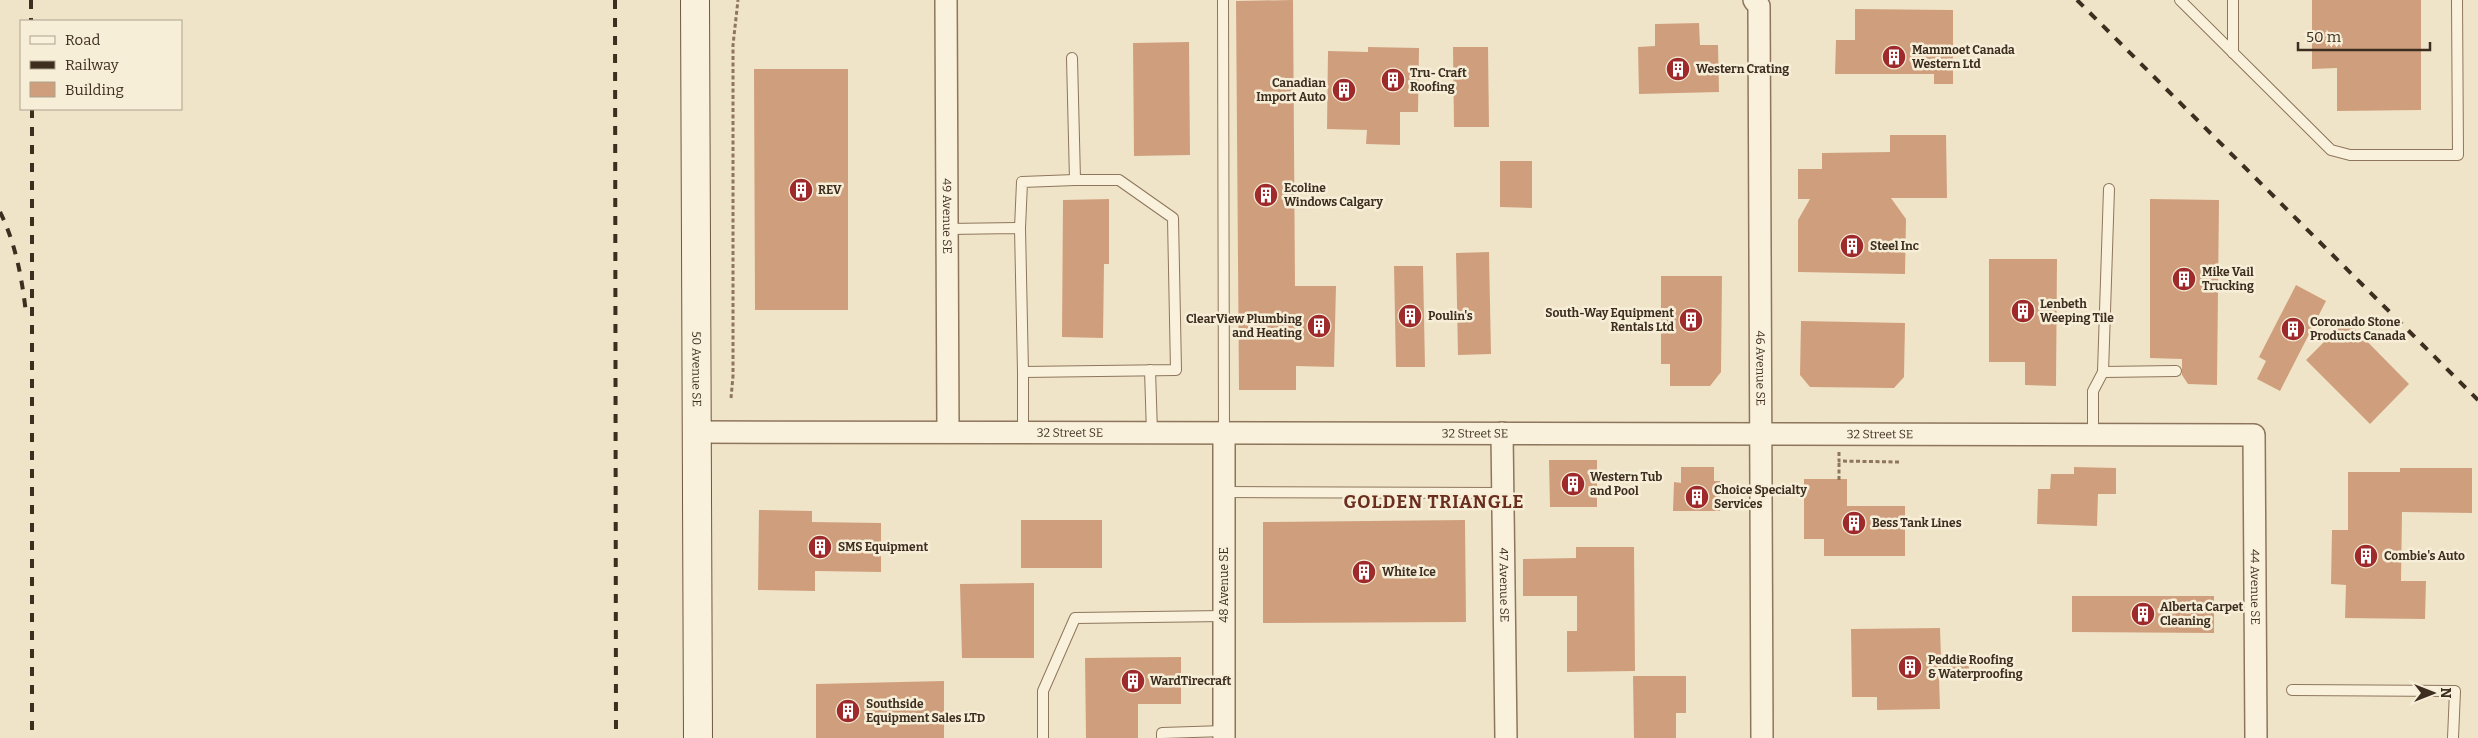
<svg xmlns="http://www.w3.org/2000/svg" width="2478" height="738" font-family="Bitter,serif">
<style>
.building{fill:#cf9f7d}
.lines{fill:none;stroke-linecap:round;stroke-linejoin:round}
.lane-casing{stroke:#8d765c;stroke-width:12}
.street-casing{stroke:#8d765c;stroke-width:24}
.secondary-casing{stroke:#6f573f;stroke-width:30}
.path{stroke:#8d765c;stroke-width:3;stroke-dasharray:4 2.5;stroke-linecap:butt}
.lane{stroke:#faf1dc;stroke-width:10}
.street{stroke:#faf1dc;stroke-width:21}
.secondary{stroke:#faf1dc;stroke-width:28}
.rail{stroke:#3d2e20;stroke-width:4;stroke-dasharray:9 9;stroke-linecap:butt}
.labels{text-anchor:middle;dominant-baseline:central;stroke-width:5;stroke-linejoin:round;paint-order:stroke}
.poi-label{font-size:12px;font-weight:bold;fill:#3d2e20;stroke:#f7eed8;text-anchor:start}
.street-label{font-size:12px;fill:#3d2e20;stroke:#f7eed8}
.district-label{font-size:18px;font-weight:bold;letter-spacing:1px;fill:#6b2e1e;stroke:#f7eed8}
</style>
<rect width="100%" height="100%" fill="#f0e4c8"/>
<g class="building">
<path d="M1293,0L1295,286H1336L1334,367L1296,366V390H1239L1236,1Z"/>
<path d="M2312,0H2421V110L2337,111V68L2312,69Z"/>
<path d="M1855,9L1953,10V84H1934V74H1835L1836,40H1855Z"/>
<path d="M1699,23L1700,45H1718L1719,92L1639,94L1638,47L1655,46V24Z"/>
<path d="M1189,42L1190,155L1134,156L1133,43Z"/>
<path d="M1368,47L1419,48L1418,112H1400V145L1366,144L1367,130L1327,129L1328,51L1368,52Z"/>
<path d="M1453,47H1488L1489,127H1454Z"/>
<path d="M754,69H848V310H755Z"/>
<path d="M1890,135H1946L1947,198H1891L1906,219L1905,274L1798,272V220L1810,199H1798V169H1822V153L1890,152Z"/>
<path d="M1500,161H1532V208L1500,207Z"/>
<path d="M1109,199V264H1104L1103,338L1062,337L1063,200Z"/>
<path d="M2150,199L2219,200L2217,385L2188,384L2182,375V359L2150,358Z"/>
<path d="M1489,252L1491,354L1458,355L1456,253Z"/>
<path d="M1989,259H2057L2056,386L2025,385V362H1989Z"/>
<path d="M1394,266H1423L1425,367H1396Z"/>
<path d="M1661,276H1722L1721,372L1710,386H1670V364H1661Z"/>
<path d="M2296,285L2326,301L2280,391L2257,379L2266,361L2259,357Z"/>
<path d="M2346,320L2409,384L2370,424L2306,360Z"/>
<path d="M1801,321L1905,323L1904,377L1894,388L1810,387L1800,375Z"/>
<path d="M1549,460H1597V507H1550Z"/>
<path d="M1681,467H1714V481H1720V511H1673L1674,482L1681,483Z"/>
<path d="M2074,467L2116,468V494H2098L2097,526L2037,524L2038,489H2050L2051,474H2074Z"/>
<path d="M2400,468H2472V513L2402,512L2401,581H2426L2425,619L2345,618L2346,585L2331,584L2332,530H2348V472H2400Z"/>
<path d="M1804,479H1847V506H1905V556H1824V539H1804Z"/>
<path d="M759,510L812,511V522L881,523V572L815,571V591L758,590Z"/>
<rect x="1021" y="520" width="81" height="48"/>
<path d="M1465,520L1466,622L1263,623V522Z"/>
<path d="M1576,547H1634L1635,671L1567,672V631H1577V596H1523V559L1576,558Z"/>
<path d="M1034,583V658H962L960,584Z"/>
<path d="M2072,596H2214V633L2072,632Z"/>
<path d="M1940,628L1941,658H1969V676L1939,677L1940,709L1877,710V697H1852L1851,629Z"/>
<path d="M1181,657V704H1138V738H1086L1085,658Z"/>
<path d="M1633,676H1686V713H1676V738H1634Z"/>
<path d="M944,681V738H816V684Z"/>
</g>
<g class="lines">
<g class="lane-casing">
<g id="lane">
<path d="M1223,0L1224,433"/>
<path d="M2180,0L2331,150L2350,155H2458L2457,0"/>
<path d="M2233,0V53"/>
<path d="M1020,228L1022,182L1075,180"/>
<path d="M947,229L1020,228L1023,372L1176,370L1173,218L1119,180H1075L1072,58"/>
<path d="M1150,370L1152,433"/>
<path d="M2103,372L2176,371"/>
<path d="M1023,432V372"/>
<path d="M2093,434V391L2103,372L2109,189"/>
<path d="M1224,492L1503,493"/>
<path d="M2292,690L2455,691L2453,738"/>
<path d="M1043,738V691L1075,618L1224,616"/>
<path d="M1162,738V733L1224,731"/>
</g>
</g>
<g class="street-casing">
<g id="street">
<path id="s1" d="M946,0L948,432"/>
<path id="s2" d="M1754,0L1759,6L1762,738"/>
<path id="s3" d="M696,432L2254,435L2256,738"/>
<path d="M1224,433V738"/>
<path id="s4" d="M1502,433L1506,738"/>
</g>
</g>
<g class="secondary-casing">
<g id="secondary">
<path id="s5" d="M695,0L698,738"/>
</g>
</g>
<g class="path">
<path d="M731,398L733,376V45L738,0"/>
<path d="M1839,452V461L1900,462"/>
<path d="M1839,480V461"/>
</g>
<use href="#lane" class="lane"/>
<use href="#street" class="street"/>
<use href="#secondary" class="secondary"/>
<g class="rail">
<path d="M31,0V21"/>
<path d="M615,0L616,738"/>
<path d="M2077,0L2478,400"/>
<path d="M32,109V738"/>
<path d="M0,212C16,244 22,279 26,313"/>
</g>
</g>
<defs>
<g id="building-disc" transform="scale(1.25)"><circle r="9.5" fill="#9e2a2b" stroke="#f7eed8"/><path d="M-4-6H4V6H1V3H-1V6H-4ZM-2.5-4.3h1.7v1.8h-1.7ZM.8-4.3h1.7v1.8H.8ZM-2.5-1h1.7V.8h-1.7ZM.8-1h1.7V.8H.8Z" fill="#fff"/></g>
</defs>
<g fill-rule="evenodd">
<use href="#building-disc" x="1894" y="57"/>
<use href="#building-disc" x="1678" y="69"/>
<use href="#building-disc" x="1393" y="80"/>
<use href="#building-disc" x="1344" y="90"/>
<use href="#building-disc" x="801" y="190"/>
<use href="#building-disc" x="1266" y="195"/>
<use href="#building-disc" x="1852" y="246"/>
<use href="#building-disc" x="2184" y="279"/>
<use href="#building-disc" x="2023" y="311"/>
<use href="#building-disc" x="1410" y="316"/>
<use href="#building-disc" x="1691" y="320"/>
<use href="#building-disc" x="1319" y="326"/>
<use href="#building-disc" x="2293" y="329"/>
<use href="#building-disc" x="1573" y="484"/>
<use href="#building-disc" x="1697" y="497"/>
<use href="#building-disc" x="1854" y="523"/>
<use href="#building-disc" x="820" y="547"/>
<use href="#building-disc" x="2366" y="556"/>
<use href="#building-disc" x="1364" y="572"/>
<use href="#building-disc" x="2143" y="614"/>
<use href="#building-disc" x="1910" y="667"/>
<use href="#building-disc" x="1133" y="681"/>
<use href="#building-disc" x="848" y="711"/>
</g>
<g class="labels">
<g class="poi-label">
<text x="1912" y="50">Mammoet Canada<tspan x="1912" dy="14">Western Ltd</tspan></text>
<text x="1696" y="69">Western Crating</text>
<text x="1410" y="73">Tru- Craft<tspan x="1410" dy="14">Roofing</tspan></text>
<text x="1326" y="83" text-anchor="end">Canadian<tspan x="1326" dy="14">Import Auto</tspan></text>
<text x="1284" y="188">Ecoline<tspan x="1284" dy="14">Windows Calgary</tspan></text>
<text x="818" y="190">REV</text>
<text x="1870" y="246">Steel Inc</text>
<text x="2202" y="272">Mike Vail<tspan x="2202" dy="14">Trucking</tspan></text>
<text x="2040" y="304">Lenbeth<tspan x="2040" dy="14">Weeping Tile</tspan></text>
<text x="1674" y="313" text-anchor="end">South-Way Equipment<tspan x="1674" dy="14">Rentals Ltd</tspan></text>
<text x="1428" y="316">Poulin's</text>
<text x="1302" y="319" text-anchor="end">ClearView Plumbing<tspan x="1302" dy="14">and Heating</tspan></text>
<text x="2310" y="322">Coronado Stone<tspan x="2310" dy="14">Products Canada</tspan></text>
<text x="1590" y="477">Western Tub<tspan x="1590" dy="14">and Pool</tspan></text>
<text x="1714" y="490">Choice Specialty<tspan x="1714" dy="14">Services</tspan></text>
<text x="1872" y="523">Bess Tank Lines</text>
<text x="838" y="547">SMS Equipment</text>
<text x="2384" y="556">Combie's Auto</text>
<text x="1382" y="572">White Ice</text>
<text x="2160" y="607">Alberta Carpet<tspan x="2160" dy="14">Cleaning</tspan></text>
<text x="1928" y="660">Peddie Roofing<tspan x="1928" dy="14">&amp; Waterproofing</tspan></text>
<text x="1150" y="681">WardTirecraft</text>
<text x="866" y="704">Southside<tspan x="866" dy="14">Equipment Sales LTD</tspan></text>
</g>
<g class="street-label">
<text stroke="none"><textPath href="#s1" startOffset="216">49 Avenue SE</textPath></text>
<text stroke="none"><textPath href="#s2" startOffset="370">46 Avenue SE</textPath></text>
<text stroke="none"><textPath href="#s5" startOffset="369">50 Avenue SE</textPath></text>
<text stroke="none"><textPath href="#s3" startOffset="374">32 Street SE</textPath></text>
<text stroke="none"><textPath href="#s3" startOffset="779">32 Street SE</textPath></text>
<text stroke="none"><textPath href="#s3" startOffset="1184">32 Street SE</textPath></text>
<text transform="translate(1224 585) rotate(-90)">48 Avenue SE</text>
<text stroke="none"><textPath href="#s4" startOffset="152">47 Avenue SE</textPath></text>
<text stroke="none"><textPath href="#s3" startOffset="1710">44 Avenue SE</textPath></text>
</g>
<g class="district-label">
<text x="1434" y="502">GOLDEN TRIANGLE</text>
</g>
</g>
<rect x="20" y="20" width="162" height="90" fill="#f7eed8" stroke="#ada18e"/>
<rect x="30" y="36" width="25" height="8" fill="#faf1dc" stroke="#ada18e"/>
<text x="65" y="45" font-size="15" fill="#3d2e20">Road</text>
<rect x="30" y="61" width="25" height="8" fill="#3d2e20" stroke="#ada18e"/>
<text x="65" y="70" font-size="15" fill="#3d2e20">Railway</text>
<rect x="30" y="82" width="25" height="15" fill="#cf9f7d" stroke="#ada18e"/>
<text x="65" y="95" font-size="15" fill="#3d2e20">Building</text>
<g transform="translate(2433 693) rotate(90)" stroke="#f7eed8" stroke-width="4" paint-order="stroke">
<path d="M0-4L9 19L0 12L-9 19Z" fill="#3d2e20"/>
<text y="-8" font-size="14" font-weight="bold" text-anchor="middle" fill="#3d2e20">N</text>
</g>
<path d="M2298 42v8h132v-8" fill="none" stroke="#3d2e20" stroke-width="2.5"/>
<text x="2306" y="42" font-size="15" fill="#3d2e20" stroke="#f7eed8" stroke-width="4" paint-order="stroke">50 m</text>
</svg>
